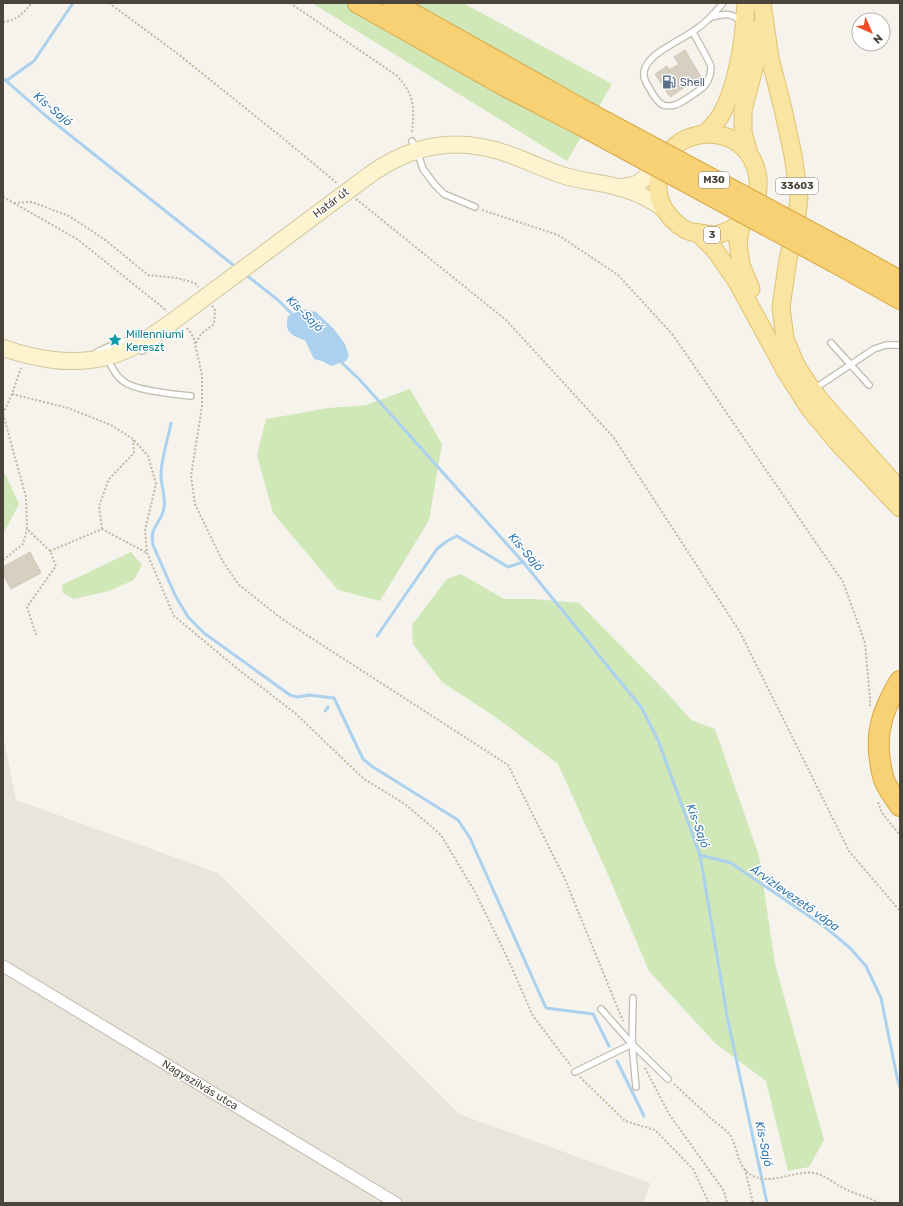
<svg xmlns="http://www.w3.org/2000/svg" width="903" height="1206" font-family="Rubik,sans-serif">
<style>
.residential{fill:#e9e5db}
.green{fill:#d0e7b7}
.water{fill:#acd1ef}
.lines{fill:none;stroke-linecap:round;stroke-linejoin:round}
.stream{stroke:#acd1ef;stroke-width:3}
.building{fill:#d7cfc2;stroke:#d2c8b5}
.service-casing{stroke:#c1bbaf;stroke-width:8}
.minor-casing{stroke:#c1bbaf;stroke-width:13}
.secondary-casing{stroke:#d3c79e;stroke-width:18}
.primary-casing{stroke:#e0c270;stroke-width:19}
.motorway-casing{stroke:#d8a744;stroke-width:22}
.path{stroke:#c2b8a1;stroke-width:2;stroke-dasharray:2 2;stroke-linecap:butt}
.service{stroke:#fff;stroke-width:5.5}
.minor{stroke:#fff;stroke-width:11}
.secondary{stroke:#fdf3cf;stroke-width:16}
.primary{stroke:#fae4a1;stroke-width:17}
.motorway{stroke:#f8d175;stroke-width:20}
.secondary-bridge-casing{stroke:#d3c79e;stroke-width:18;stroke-linecap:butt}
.motorway-bridge-casing{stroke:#d8a744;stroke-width:22;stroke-linecap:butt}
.secondary-bridge{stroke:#fdf3cf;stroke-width:16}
.motorway-bridge{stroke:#f8d175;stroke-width:20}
.labels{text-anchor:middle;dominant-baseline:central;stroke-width:3;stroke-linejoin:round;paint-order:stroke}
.shield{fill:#fff;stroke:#807c75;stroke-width:1}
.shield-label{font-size:10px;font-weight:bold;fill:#4a443a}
.service-label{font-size:11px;fill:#4e5e75;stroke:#fff;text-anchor:start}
.street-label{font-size:11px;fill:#4a443a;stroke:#fff}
.culture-label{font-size:11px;fill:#0d838f;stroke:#fff;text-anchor:start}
.water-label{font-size:12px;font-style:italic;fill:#357ab3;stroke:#fff}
</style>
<rect width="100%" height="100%" fill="#f5f3ec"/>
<path class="residential" d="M3,735L16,800L218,873L459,1114L650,1183L644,1203H3Z"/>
<g class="green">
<path d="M312,3H463L612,84L567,161Z"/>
<path d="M410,389L442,444L429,520L380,601L338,590L273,513L257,455L266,419L329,408L366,405Z"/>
<path d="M3,473L5,474L19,504L3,534Z"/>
<path d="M131,552L142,565L134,580L109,591L74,599L63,593L62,585Z"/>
<path d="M461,574L504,599H534L579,603L670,696L691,720L715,729L759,856L775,964L824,1140L809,1167L788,1171L766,1081L715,1043L649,971L609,877L558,764L494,716L442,682L413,644L412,625L447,579Z"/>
</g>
<path class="water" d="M303,309L316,312L334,329L345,344L349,356L346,361L331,366L322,361L314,359L305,340C291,336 284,331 288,316Z"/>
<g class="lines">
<g class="stream">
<path d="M3,78L46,116L237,268"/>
<path d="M6,81L34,61L73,3"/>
<path d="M245,274L278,300L295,317"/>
<path d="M339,360L359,379L523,562L641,707L658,740L700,855L728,1021L767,1203"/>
<path d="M171,423C168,439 161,459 161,475C161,486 166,497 164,508C161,524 149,527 153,545L175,595L188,617L204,633L290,695L298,697L309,695L334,698"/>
<path d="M377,636L437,549L447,541L457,536L508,567L523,562"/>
<path d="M334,698L363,759L373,767L458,820L470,838L546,1008L593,1014L609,1046"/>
<path d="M325,711L328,707"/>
<path d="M700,855L731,863L825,927L850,948L866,966L881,998L897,1077L900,1088"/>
<path d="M617,1061L644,1116"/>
</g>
</g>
<g class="building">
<path d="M685,50L701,77L682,89L669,70L679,64L674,57Z"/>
<path d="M667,66L682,89L670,97L655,74Z"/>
<path d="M30,552L41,573L11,589L3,574V567Z"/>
</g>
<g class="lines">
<g class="service-casing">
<g id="service">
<path d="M712,17C725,14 731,12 742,22"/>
<path d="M693,32C696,39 710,61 711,67C711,73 709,80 705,85C702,89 680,104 675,105C672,106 666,106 663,105C656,102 652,92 648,86C644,79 642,74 646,66C653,52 679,41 692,32C705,24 713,15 723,3"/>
<path d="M412,141L417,151L423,169L435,185L444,194L475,207"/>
<path d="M831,343L869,385"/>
<path d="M142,351L152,345L158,340"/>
<path d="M97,352C105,348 127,338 136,340"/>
<path d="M107,357C111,366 115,375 123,381C135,391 174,394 191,396"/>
<path d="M814,389L874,349L886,345H900"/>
<path d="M633,998L632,1044L636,1087"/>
<path d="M601,1009L632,1044L668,1079"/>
<path d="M575,1072L632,1044"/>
</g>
</g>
<g class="minor-casing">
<path id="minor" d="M3,966L396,1203"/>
</g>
<g class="secondary-casing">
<g id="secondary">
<path d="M368,176C412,144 456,136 508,154C528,161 546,170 565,176C581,181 597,182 613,186C631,190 647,197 663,208"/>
<path d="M621,187L634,185L640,182L665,159"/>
<path d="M3,348C36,359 71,366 106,357C132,351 155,334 176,319"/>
</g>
</g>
<g class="primary-casing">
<g id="primary">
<path d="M762,3L770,58L783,109L793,155L799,198L795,231L788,259L781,307L785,339L796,365L812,390"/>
<path d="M705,134C713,134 721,135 729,138C762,152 768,198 742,222C734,229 725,233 715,235C709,235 705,234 700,233C697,232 694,233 691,232C681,229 673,221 667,213C650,191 658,156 682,141C689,137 697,135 705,134C710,128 717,122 721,115C739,82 744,39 746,3"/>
<path d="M749,154L743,132V110L754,68L760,27"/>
<path d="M742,222L738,242L741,265L751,289"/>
<path d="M698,233L714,249L736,280L786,372L809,408L837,442L900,508"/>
<path d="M805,380L820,400L900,490"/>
</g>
</g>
<g class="motorway-casing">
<g id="motorway">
<path d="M358,3L505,86L579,124"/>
<path d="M393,3L587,112"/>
<path d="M842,249L900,281"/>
<path d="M834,262L900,299"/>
<path d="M900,681C884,707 875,731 880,761C881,768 882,775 885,782C889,791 895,798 900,806"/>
</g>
</g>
<g class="path">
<path d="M109,3L178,54L284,139L338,184"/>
<path d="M290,3L396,75C416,96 414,108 412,134"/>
<path d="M3,22C18,20 23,13 32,3"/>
<path d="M3,197L77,239L167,311"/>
<path d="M356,199L506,320L614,438L740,632L849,851L900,911"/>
<path d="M14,203L32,202L69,216L104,239L148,275L177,278L195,283L198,287"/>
<path d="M482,210L558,235L618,275L673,335L843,582L865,643L870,698V706"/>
<path d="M187,328L191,333L194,339L202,375V406L191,476L195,504L222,560L238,584L282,619L508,765L564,877L623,1021"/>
<path d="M196,343L201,334L214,324L215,310L212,306"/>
<path d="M12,394L68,408L111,425L133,439L148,456L156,484L145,530L147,553L174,616L239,670L295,713L364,779L405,804L441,835L475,892L508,959L533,1016L571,1066"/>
<path d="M3,414L26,497L27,529L50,551L56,566L27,607L36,635"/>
<path d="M3,414L12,394L21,368"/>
<path d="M102,529L99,506L109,479L134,453L133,440"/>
<path d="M50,551L102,529L147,553"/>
<path d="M3,560L23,544L27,529"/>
<path d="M878,802L882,813L900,835"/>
<path d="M645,1068L669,1114L724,1191L727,1203"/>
<path d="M580,1077L625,1121L655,1130L693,1169L709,1203"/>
<path d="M674,1084C687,1096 701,1109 714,1121C719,1125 726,1130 730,1135C738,1147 737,1167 751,1175C772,1186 793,1170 814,1173C825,1175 834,1183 843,1188C855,1194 868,1197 880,1203"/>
<path d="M745,1169L753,1203"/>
</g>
<use href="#service" class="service"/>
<use href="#minor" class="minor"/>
<use href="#secondary" class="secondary"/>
<use href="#primary" class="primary"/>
<use href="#motorway" class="motorway"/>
<g class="secondary-bridge-casing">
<path id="secondary-bridge" d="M176,319L368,176"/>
</g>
<g class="motorway-bridge-casing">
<g id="motorway-bridge">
<path d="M587,112L842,249"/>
<path d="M579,124L834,262"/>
</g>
</g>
<use href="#secondary-bridge" class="secondary-bridge"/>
<use href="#motorway-bridge" class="motorway-bridge"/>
</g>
<defs>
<g id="fuel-bare" transform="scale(1.08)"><path d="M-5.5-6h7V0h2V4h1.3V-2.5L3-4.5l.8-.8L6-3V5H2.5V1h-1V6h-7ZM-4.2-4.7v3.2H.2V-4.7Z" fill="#5c6f8a" stroke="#fff" stroke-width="2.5" paint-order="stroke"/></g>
<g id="sight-bare" transform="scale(1.08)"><path d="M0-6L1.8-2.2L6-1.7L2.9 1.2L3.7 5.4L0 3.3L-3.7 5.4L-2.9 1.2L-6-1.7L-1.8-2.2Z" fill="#0f9aa8" stroke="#fff" stroke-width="2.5" paint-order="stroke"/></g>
</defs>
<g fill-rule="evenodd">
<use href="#fuel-bare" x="669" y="82"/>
<use href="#sight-bare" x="115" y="340"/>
</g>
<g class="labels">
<g class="shield">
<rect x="699" y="172" width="30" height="16" rx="3"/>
<rect x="776" y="178" width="42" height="16" rx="3"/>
<rect x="704" y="227" width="16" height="16" rx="3"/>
</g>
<g class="shield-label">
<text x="714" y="180">M30</text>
<text x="797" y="186">33603</text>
<text x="712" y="235">3</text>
</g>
<g class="service-label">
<text x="680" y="82">Shell</text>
</g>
<g class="street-label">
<text transform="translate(331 203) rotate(-37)">Határ út</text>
<text transform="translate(200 1085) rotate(31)">Nagyszilvás utca</text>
</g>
<g class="culture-label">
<text x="126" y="334">Millenniumi<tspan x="126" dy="13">Kereszt</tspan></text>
</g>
<g class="water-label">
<text transform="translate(53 109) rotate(40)">Kis-Sajó</text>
<text transform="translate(305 314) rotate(44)">Kis-Sajó</text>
<text transform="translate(526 552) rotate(49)">Kis-Sajó</text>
<text transform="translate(698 826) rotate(70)">Kis-Sajó</text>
<text transform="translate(795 898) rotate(35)">Árvízlevezető vápa</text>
<text transform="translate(764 1144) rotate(78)">Kis-Sajó</text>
</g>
</g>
<rect width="903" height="1206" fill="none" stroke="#4a443a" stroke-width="8"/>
<g transform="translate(871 32) rotate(135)"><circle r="19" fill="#ffffff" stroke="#b7b4b0"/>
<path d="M0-3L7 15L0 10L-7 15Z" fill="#f24d27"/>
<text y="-6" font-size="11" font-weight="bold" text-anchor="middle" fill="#4a443a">N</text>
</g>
</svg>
